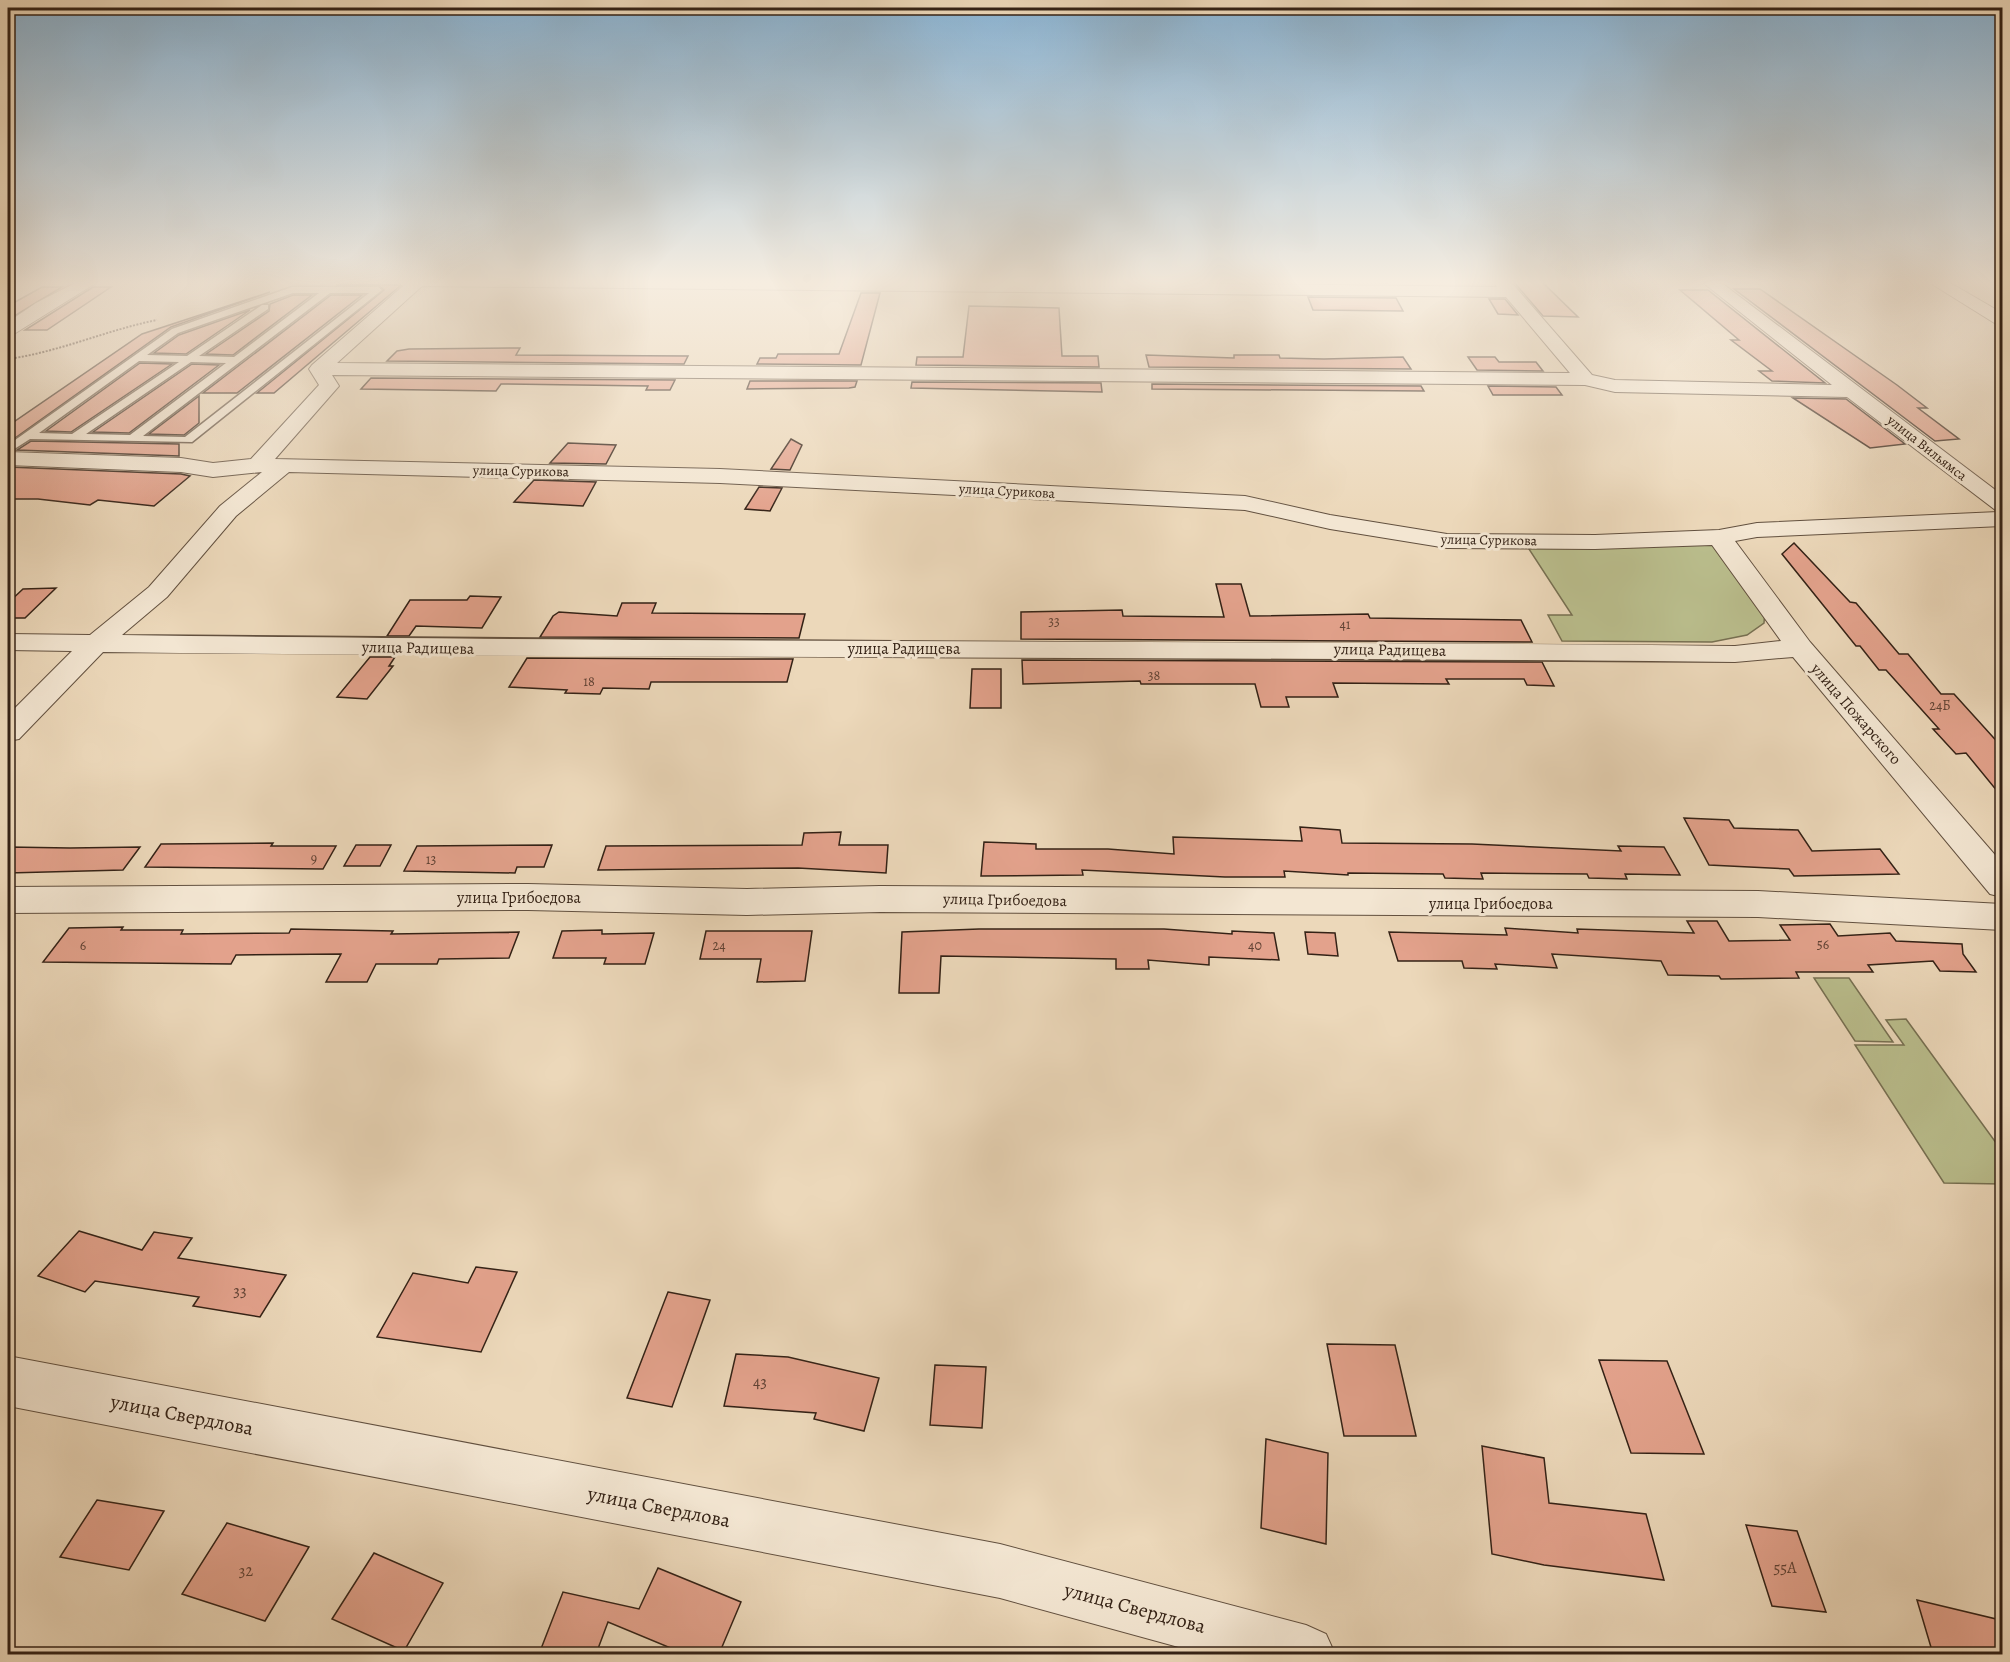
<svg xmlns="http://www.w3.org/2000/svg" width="2010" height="1662" font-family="Alegreya,serif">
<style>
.green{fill:#babe8d;stroke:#777052;stroke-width:1.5}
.building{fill:#e3a28c;stroke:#342216;stroke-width:1.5}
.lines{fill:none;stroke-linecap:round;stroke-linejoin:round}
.service-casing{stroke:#62503f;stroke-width:3}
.minor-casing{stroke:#62503f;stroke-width:2}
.tertiary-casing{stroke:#62503f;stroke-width:2}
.path{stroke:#342216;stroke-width:2;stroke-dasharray:2 1.5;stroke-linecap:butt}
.service{fill:#f3e6d2;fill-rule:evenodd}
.minor{fill:#f3e6d2;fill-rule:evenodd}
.tertiary{fill:#f3e6d2;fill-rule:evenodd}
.labels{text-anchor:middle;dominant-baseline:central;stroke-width:6;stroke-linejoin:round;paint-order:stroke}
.far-street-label{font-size:14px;fill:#342216;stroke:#f3e6d2}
.number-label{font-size:14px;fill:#604234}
.street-label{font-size:16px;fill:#342216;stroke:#f3e6d2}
.near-number-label{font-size:16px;fill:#604234}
.near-street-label{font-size:20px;fill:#342216;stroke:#f3e6d2}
</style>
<rect width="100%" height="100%" fill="#ecd8ba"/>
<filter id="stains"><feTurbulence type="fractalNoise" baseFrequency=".00333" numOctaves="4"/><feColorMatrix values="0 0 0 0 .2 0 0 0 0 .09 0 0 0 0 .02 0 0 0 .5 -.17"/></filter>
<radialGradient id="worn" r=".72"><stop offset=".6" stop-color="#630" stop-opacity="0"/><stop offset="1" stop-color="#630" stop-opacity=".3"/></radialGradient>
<g class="green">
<path d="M1717,539L1765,609L1764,623L1747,635L1712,642L1562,641L1548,615H1572L1525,543Z"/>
<path d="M1814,978H1849L1893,1042L1855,1041Z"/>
<path d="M1906,1019L2002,1151V1184L1944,1183L1855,1045H1904L1886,1020Z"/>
</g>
<g class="building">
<path d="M1302,281H1386L1388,283L1303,282Z"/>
<path d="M1513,281H1541L1578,317L1543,316Z"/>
<path d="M341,284L398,285L400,286L274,393H257L384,290L378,285H336Z"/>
<path d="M42,287H62L8,320V306Z"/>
<path d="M93,287H111L47,330H25Z"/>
<path d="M1734,289H1760L1897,385L1927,408H1918L1959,439L1935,441Z"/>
<path d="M1680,290H1708L1825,383L1772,381L1759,371H1772L1731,340H1739Z"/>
<path d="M270,292L171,327L8,443V426L142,334Z"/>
<path d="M861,293H880L861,365L757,364L760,358H776L778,354H839Z"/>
<path d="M293,295H312L233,355L206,354L269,311L270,304Z"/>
<path d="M331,295H362L237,393H203Z"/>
<path d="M1308,297L1396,298L1403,311L1313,310Z"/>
<path d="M1489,299H1505L1518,315L1498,314Z"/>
<path d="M969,306L1059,308L1062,356H1098L1099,367L916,365L917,357H963Z"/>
<path d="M250,310L186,354L154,353L179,335Z"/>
<path d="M520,348L516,355L688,356L684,364L387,361L397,351L409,349Z"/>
<path d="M1146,355L1234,358V355H1279L1280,358L1324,359L1403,357L1411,369L1149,367Z"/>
<path d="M1468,357H1495L1499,362H1536L1543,371L1477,370Z"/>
<path d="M140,363L172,364L71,432L46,431Z"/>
<path d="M192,364L219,365L129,433L93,432Z"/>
<path d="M371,378L675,380L670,390H646L648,386L501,384L496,391L361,389Z"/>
<path d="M750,381H857L855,387L849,388L747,389Z"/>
<path d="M912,382L1101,383L1102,392L911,388Z"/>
<path d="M1152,384L1421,386L1424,391L1152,389Z"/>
<path d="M1488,386L1556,387L1562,395H1493Z"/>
<path d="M199,396V423L184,435L149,434Z"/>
<path d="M1793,398L1846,399L1905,444L1870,448Z"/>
<path d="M791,439L802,445L790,470L771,469Z"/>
<path d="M31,441L179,444V456L17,450Z"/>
<path d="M568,443L616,445L606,464L550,463Z"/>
<path d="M8,467L181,474L190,476L154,506L98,500L90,505L38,499H8Z"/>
<path d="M534,480L596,482L583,506L514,502Z"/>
<path d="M759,487L782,488L770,511L745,509Z"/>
<path d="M1794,543L1850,602L1856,603L1899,654H1908L1941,694H1954L2002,747V797L1966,753L1956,754L1933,729H1939L1886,670H1879L1860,646H1856L1782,554Z"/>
<path d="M1216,584H1241L1250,616L1368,614L1370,618L1521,620L1532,642L1021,639V612L1122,610L1123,616L1224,617Z"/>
<path d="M56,588L25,618H8V603L23,589Z"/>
<path d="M470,596L501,597L482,628L416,626L409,636H387L410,600H467Z"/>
<path d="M622,603H656L652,613L805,614L799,638L540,637L553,616L559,612L617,616Z"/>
<path d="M370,657H395L389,666H393L367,699L337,697Z"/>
<path d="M527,658L715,659H793L787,682H651L649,689L603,688L600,694L565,693L567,690L509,687Z"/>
<path d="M1022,660L1542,662L1554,686L1527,685L1524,679H1446L1449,684L1333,683L1338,697H1286L1289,707H1261L1255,684H1141L1140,681L1023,684Z"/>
<path d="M972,669H1001V708H970Z"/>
<path d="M1684,818L1729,820L1734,828L1798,830L1812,851L1880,849L1899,874L1794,876L1789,869L1709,865Z"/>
<path d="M1300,827L1340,830L1342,843L1472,844L1621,851L1618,846L1664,847L1680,875L1625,874L1627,879L1589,878L1587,874L1481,873L1483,879L1445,878L1443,874L1348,873V875L1284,871L1285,877H1225L1082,870L1083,875L981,876L984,842L1036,844V849H1108L1174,854L1173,837L1302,841Z"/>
<path d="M841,832L839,845H888L886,873L798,868L598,870L606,846L802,845L804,833Z"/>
<path d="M273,843L271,846H336L323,869L145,867L161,844Z"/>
<path d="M356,845H391L380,866H344Z"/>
<path d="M552,845L544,867H517L515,873L404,871L417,846Z"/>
<path d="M8,847L70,848L140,847L123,870L8,873Z"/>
<path d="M1687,921H1717L1729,941L1790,940L1780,925L1830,924L1838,936L1890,933L1896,941L1962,944L1963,954L1976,972L1940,971L1933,961L1868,965L1873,972H1796L1799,978L1721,979L1719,976L1668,975L1661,961L1552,954L1557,968L1495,964L1497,969L1464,968L1462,961H1398L1389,932L1507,935L1505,928L1578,933L1577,929L1694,933Z"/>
<path d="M123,927L121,930H183L181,934L289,933L291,929L393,931L391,934L519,932L509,958L439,959L437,964H376L367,982H326L341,954L236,955L231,964L43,962L69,928Z"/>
<path d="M979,929H1164L1232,934V931L1274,933L1279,960L1209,957V965L1148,960L1149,969H1116V959L941,956L939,993H899L902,932Z"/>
<path d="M602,930V934L654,933L645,964H604L606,958H553L562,931Z"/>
<path d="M706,931H812L805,981L757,982L761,959H700Z"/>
<path d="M1305,932L1335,933L1338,956L1308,954Z"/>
<path d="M79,1231L142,1250L154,1232L192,1238L178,1258L286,1275L260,1317L193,1306L199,1297L95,1281L85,1292L38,1276Z"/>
<path d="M476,1267L517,1272L481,1352L377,1337L413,1273L468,1283Z"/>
<path d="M668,1292L710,1300L672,1407L627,1398Z"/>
<path d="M1327,1344L1395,1345L1416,1436H1344Z"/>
<path d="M736,1354L788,1357L879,1378L864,1431L814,1419L816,1413L724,1406Z"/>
<path d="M1599,1360L1667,1361L1704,1454L1631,1453Z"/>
<path d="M935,1365L986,1367L982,1428L930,1425Z"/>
<path d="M1266,1439L1328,1453L1326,1544L1261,1528Z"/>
<path d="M1482,1446L1544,1458L1549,1503L1646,1514L1664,1580L1544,1565L1492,1554Z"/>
<path d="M97,1500L164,1511L129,1570L60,1557Z"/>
<path d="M227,1523L309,1547L265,1621L182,1594Z"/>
<path d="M1746,1525L1797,1531L1826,1612L1772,1606Z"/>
<path d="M374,1553L443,1583L404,1651L332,1619Z"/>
<path d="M658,1568L741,1602L719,1654H685L608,1622L596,1654H539L563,1592L639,1609Z"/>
<path d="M1917,1600L1996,1619L2002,1638V1654H1933Z"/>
</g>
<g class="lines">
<g class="service-casing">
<path id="service" d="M292,287H378L382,290L192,442L30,439L8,453V445L172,329ZM293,293H319L234,357L199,356L268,309V305H262L187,356L147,355L178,333ZM330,293H369L185,437L143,436ZM139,361L179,362L72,434L39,433ZM191,362L226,363L130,435L86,434Z"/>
</g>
<g class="minor-casing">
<g id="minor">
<path d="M79,281H99L14,334L8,335V322L36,303Z"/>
<path d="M397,281H980L1497,287L1493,281H1510L1592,375L1615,380L1832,385L1701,281H1719L2002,495V526L1757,537L1735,541L1810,642L2002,863V897L1990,894L1793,657L1735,662C1191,656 647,659 103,652L19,739L8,741V715L72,651L8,650V634L90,635L149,587L220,506L262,472L213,477L181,472L8,465V452L181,458L213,463L251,459L319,385L309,369L312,365L403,286ZM422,286L1506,297L1570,373L337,363ZM332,375L1585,385L1615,392L1847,397L1998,512L1757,523L1719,530L1595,535L1447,534L1330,515L1245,496L720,469L275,459L339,386ZM289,472L720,483L1245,510L1330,529L1447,548L1595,549L1712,545L1781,641L1735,646C1197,640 660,643 122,635L167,597L236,516Z"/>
<path d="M528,884L747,889L880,886L1758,891L2002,904V930L1758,917L880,912L747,915L528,910L8,913V887Z"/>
<path d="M8,1356L1000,1544L1306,1625L1326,1634L1335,1654H1204L1000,1598L8,1406Z"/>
</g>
</g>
<g class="tertiary-casing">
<path id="tertiary" d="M1927,281H1947L2002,313V325L1996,324Z"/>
</g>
<path class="path" d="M8,359C59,352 107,330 157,320"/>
<use href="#service" class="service"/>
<use href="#minor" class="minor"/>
<use href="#tertiary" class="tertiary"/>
</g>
<linearGradient id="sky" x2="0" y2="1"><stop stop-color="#8ab5d6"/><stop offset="0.55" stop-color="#f6ede0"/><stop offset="1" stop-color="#f6ede0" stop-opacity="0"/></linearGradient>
<rect width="2010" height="514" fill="url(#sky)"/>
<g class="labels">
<g class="far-street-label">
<text transform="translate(1927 448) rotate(38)">улица Вильямса</text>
<text transform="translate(521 471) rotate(1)">улица Сурикова</text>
<text transform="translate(1007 491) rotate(3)">улица Сурикова</text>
<text transform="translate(1489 540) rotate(1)">улица Сурикова</text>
</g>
<g class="number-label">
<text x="1054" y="621">33</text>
<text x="1345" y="624">41</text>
<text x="1154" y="675">38</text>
<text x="589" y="681">18</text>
<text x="1940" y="705">24Б</text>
<text x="314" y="858">9</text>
<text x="431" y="859">13</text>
<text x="1823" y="944">56</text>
<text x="83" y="945">6</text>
<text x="719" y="945">24</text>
<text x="1255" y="945">40</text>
</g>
<g class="street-label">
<text transform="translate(418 648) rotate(1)">улица Радищева</text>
<text x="904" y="649">улица Радищева</text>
<text transform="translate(1390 650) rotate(1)">улица Радищева</text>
<text transform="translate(1856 714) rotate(49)">улица Пожарского</text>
<text x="519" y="898">улица Грибоедова</text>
<text transform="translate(1005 900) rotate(1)">улица Грибоедова</text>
<text x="1491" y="904">улица Грибоедова</text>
</g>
<g class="near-number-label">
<text x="240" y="1291">33</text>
<text x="760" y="1382">43</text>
<text x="1785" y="1568">55А</text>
<text x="246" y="1571">32</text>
</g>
<g class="near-street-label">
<text transform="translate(182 1415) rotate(11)">улица Свердлова</text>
<text transform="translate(659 1507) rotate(11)">улица Свердлова</text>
<text transform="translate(1135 1608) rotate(15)">улица Свердлова</text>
</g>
</g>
<rect width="2010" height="1662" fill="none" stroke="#ecd8ba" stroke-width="30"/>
<rect x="9" y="9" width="1992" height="1644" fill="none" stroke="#342216" stroke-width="3"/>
<rect x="15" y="15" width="1980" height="1632" fill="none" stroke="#342216" stroke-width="1.5"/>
<rect width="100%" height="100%" filter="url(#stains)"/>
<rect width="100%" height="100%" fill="url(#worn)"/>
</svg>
